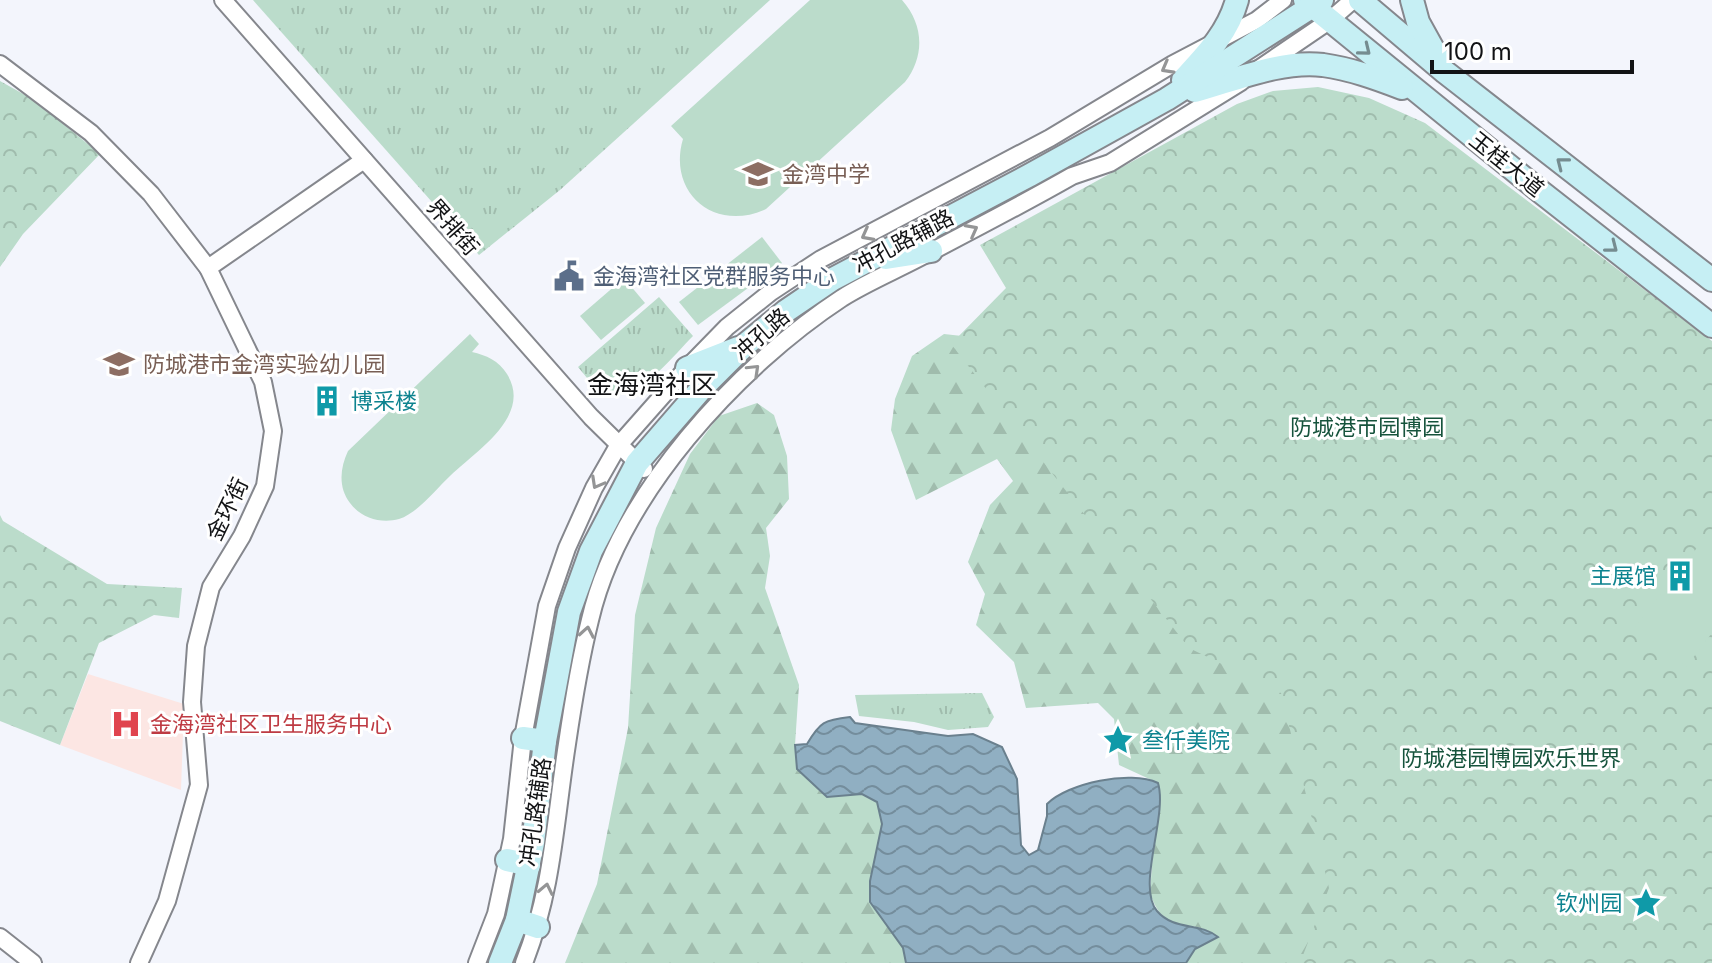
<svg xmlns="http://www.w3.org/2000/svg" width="1712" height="963" font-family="Inter,'Noto Sans SC',sans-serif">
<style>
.medical{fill:#fce6e3}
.grass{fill:url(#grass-tufts)}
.forest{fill:url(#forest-firs)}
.park{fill:url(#park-crowns)}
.pitch{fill:#bbdccb}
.water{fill:url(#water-waves);stroke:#6a808e;stroke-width:2}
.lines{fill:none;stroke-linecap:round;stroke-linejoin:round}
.minor-casing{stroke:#85878d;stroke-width:20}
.secondary-casing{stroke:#85878d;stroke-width:26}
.minor{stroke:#fff;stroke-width:16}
.secondary{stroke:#c6eff4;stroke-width:22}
.oneway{stroke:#758c90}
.oneway2{stroke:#949596}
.labels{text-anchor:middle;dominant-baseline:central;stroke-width:6;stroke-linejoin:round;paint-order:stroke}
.street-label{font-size:22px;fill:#121315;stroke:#fff}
.education-label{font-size:22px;fill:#785e54;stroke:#fff;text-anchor:start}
.service-label{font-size:22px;fill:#4e5e75;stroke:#fff;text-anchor:start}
.culture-label{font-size:22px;fill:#0d838f;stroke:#fff;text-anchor:start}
.park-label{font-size:22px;fill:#16533c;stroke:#fff}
.health-label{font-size:22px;fill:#be3a42;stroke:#fff;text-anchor:start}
.quarter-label{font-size:26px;fill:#121315;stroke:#fff}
</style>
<defs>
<pattern id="grass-tufts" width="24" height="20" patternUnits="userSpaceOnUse" patternTransform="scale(2)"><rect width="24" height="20" fill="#bbdccb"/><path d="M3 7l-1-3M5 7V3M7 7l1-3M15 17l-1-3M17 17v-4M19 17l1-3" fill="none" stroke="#a0bcad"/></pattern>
<pattern id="forest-firs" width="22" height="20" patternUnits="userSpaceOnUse" patternTransform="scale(2)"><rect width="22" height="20" fill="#bbdccb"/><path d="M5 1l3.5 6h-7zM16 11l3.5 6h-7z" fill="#a0bcad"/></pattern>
<pattern id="park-crowns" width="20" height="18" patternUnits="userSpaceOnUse" patternTransform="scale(2)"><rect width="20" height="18" fill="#bbdccb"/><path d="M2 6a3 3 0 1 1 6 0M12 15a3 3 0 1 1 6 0" fill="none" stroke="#a0bcad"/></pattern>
<pattern id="water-waves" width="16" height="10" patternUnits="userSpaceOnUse" patternTransform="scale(2)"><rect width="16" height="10" fill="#90afc2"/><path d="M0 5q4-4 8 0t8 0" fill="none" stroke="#748d9c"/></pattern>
</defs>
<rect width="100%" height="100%" fill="#f3f5fc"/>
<path class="medical" d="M88,674L184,704L181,790L60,745Z"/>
<g class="grass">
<path d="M253,0H770L560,190L479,255Z"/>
<path d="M659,297L693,336C673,356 634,407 604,393C594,388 585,375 578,367Z"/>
<path d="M982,693L994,717L988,727L948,730L914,722L859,716L855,695Z"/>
</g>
<g class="forest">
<path d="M944,334L971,337L1254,614L1385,963H1186L1195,949L1218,937C1191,915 1166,940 1150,893L1158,783L1119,765L1114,719L1098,703L1026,708L1014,662L976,625L985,594L968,562L990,505L1013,481L997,459L916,500L891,430L895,399L912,356Z"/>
<path d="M757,403L774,415L787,456L789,499L766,528L770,556L765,588L799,685L795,745L797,769L827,797L862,794L877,802L882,824L870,880V902L903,948L906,963H565L597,884L628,728L635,615L656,528L690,454L719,416Z"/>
</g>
<g class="park">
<path d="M0,81L34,100L100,154L23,234L0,267Z"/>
<path d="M1318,87L1369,98L1425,123L1712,341V963H1300L1329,888L1281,693L1189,648L951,344L1006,288L980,245L1237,104L1273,91Z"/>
<path d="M0,515L3,521L107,584L182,588L179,618L154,615L99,643L60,745L0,721Z"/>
</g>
<g class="pitch">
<path d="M810,0H902C924,25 925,56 905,82L766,209C715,233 667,193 683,139L671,126Z"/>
<path d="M762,237L782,263L698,325L679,302Z"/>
<path d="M624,278L645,303L601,340L580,316Z"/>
<path d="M470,334L479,344L472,352C486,355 499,361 507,374C533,416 476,451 450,476C436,489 418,513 399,519C381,524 361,518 350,503C338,487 340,468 348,451Z"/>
<path d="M1707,535L1712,539V633L1686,667L1635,627Z"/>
</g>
<path class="water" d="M850,717L855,723L948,736L973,734L1002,747L1017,779L1021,845L1029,855L1038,850L1047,816V804C1068,783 1130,770 1158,783C1168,816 1136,886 1157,911C1174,931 1200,922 1218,937L1195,949L1186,963H906L903,948L870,902V881L882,824L877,802L862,794L827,797L797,769L795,745L807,744C820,722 824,720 850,717Z"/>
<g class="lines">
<g class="minor-casing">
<g id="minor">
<path d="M223,0L591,417L644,469"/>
<path d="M0,64L91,133L151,194L208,268L263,382L273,431L265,486L242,536L211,587L196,646L192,702L199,785L167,901L139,963"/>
<path d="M1260,68L1329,21L1353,0"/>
<path d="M208,268L364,160"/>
<path d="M0,937L33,963"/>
<path d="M477,963L496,914L512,839L523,738L547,606L567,548L594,488L618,446L687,368L727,327L771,292L821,259L1050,138L1173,64L1257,20L1283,0"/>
<path d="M524,963C553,889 555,821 567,744C573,703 580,660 590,620C619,495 737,367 842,298C866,283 892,272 917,259C969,232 1021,205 1072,176L1110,163L1241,82"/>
</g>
</g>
<g class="secondary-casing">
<g id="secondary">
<path d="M1305,0L1541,192L1712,326"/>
<path d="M1360,0L1445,72L1712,280"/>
<path d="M1412,0L1418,22L1439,60"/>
<path d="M1183,80C1206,55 1228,33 1237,0"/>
<path d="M1195,91C1235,80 1281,60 1323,65C1351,69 1376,78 1402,88"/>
<path d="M886,258L931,251"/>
<path d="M687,368L738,348"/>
<path d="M523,738L545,741"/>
<path d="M507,860L529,865"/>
<path d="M517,920L538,927"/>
<path d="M500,963L517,920L533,843L545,741L569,612L591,551L637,463L702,388L746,344L786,311L833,279L1030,175L1167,99L1322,0"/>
</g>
</g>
<use href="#minor" class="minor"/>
<use href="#secondary" class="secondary"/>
</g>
<defs><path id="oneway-chevron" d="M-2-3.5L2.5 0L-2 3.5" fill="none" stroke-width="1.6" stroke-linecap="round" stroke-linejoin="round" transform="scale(2)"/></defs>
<g class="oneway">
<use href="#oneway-chevron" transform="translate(1365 50) rotate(39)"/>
<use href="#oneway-chevron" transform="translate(1562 163) rotate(-142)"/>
<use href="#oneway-chevron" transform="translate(1612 247) rotate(38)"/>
</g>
<g class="oneway2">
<use href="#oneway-chevron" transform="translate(1167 68) rotate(151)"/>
<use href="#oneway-chevron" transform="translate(972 230) rotate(-28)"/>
<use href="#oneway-chevron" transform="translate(867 235) rotate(152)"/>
<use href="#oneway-chevron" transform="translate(754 370) rotate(-44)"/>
<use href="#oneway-chevron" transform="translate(597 483) rotate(119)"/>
<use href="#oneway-chevron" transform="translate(587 632) rotate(-80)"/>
<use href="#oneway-chevron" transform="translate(546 889) rotate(-78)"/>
</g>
<defs>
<g id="school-bare" transform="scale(2.4)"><path d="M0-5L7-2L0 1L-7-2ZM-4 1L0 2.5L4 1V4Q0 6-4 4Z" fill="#8d6e63" stroke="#fff" stroke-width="2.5" paint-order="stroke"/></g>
<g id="civic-bare" transform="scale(2.4)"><path d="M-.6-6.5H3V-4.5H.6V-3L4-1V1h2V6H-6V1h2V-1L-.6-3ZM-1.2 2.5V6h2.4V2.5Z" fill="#5c6f8a" stroke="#fff" stroke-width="2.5" paint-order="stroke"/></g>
<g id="building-bare" transform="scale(2.4)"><path d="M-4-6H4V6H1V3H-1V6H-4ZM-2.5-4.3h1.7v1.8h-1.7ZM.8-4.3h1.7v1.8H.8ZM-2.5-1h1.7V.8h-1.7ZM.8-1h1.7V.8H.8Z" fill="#0f9aa8" stroke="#fff" stroke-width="2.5" paint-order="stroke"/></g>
<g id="hospital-bare" transform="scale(2.4)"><path d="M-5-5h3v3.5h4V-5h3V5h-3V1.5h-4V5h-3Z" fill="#e0444e" stroke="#fff" stroke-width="2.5" paint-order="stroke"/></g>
<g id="sight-bare" transform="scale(2.4)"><path d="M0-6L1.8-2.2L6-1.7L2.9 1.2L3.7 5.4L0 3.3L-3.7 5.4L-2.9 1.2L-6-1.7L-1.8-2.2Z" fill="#0f9aa8" stroke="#fff" stroke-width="2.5" paint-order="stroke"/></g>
</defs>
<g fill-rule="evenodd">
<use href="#school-bare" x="758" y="174"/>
<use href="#civic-bare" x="569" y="276"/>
<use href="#school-bare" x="119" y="364"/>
<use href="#building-bare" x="327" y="401"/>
<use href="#building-bare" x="1680" y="576"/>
<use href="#hospital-bare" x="126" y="724"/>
<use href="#sight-bare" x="1118" y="740"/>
<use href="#sight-bare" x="1646" y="903"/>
</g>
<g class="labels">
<g class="street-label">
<text transform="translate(1507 164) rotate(39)">玉桂大道</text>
<text transform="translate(453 227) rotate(49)">界排街</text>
<text transform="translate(903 241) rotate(-28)">冲孔路辅路</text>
<text transform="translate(761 334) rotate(-41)">冲孔路</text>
<text transform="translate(227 509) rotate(-64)">金环街</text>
<text transform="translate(535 812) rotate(-82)">冲孔路辅路</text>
</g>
<g class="education-label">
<text x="782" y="174">金湾中学</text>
<text x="143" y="364">防城港市金湾实验幼儿园</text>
</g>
<g class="service-label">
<text x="593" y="276">金海湾社区党群服务中心</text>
</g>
<g class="culture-label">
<text x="351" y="401">博采楼</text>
<text x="1656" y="576" text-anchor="end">主展馆</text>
<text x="1142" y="740">叁仟美院</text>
<text x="1622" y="903" text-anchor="end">钦州园</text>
</g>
<g class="park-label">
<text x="1367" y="427">防城港市园博园</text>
<text x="1511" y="758">防城港园博园欢乐世界</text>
</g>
<g class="health-label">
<text x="150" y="724">金海湾社区卫生服务中心</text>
</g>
<g class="quarter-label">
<text x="652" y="384">金海湾社区</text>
</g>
</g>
<path d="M1432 60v12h200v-12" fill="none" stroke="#121315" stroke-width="4"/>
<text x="1444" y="60" font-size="24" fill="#121315" stroke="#ffffff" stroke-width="6" paint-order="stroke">100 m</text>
</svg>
